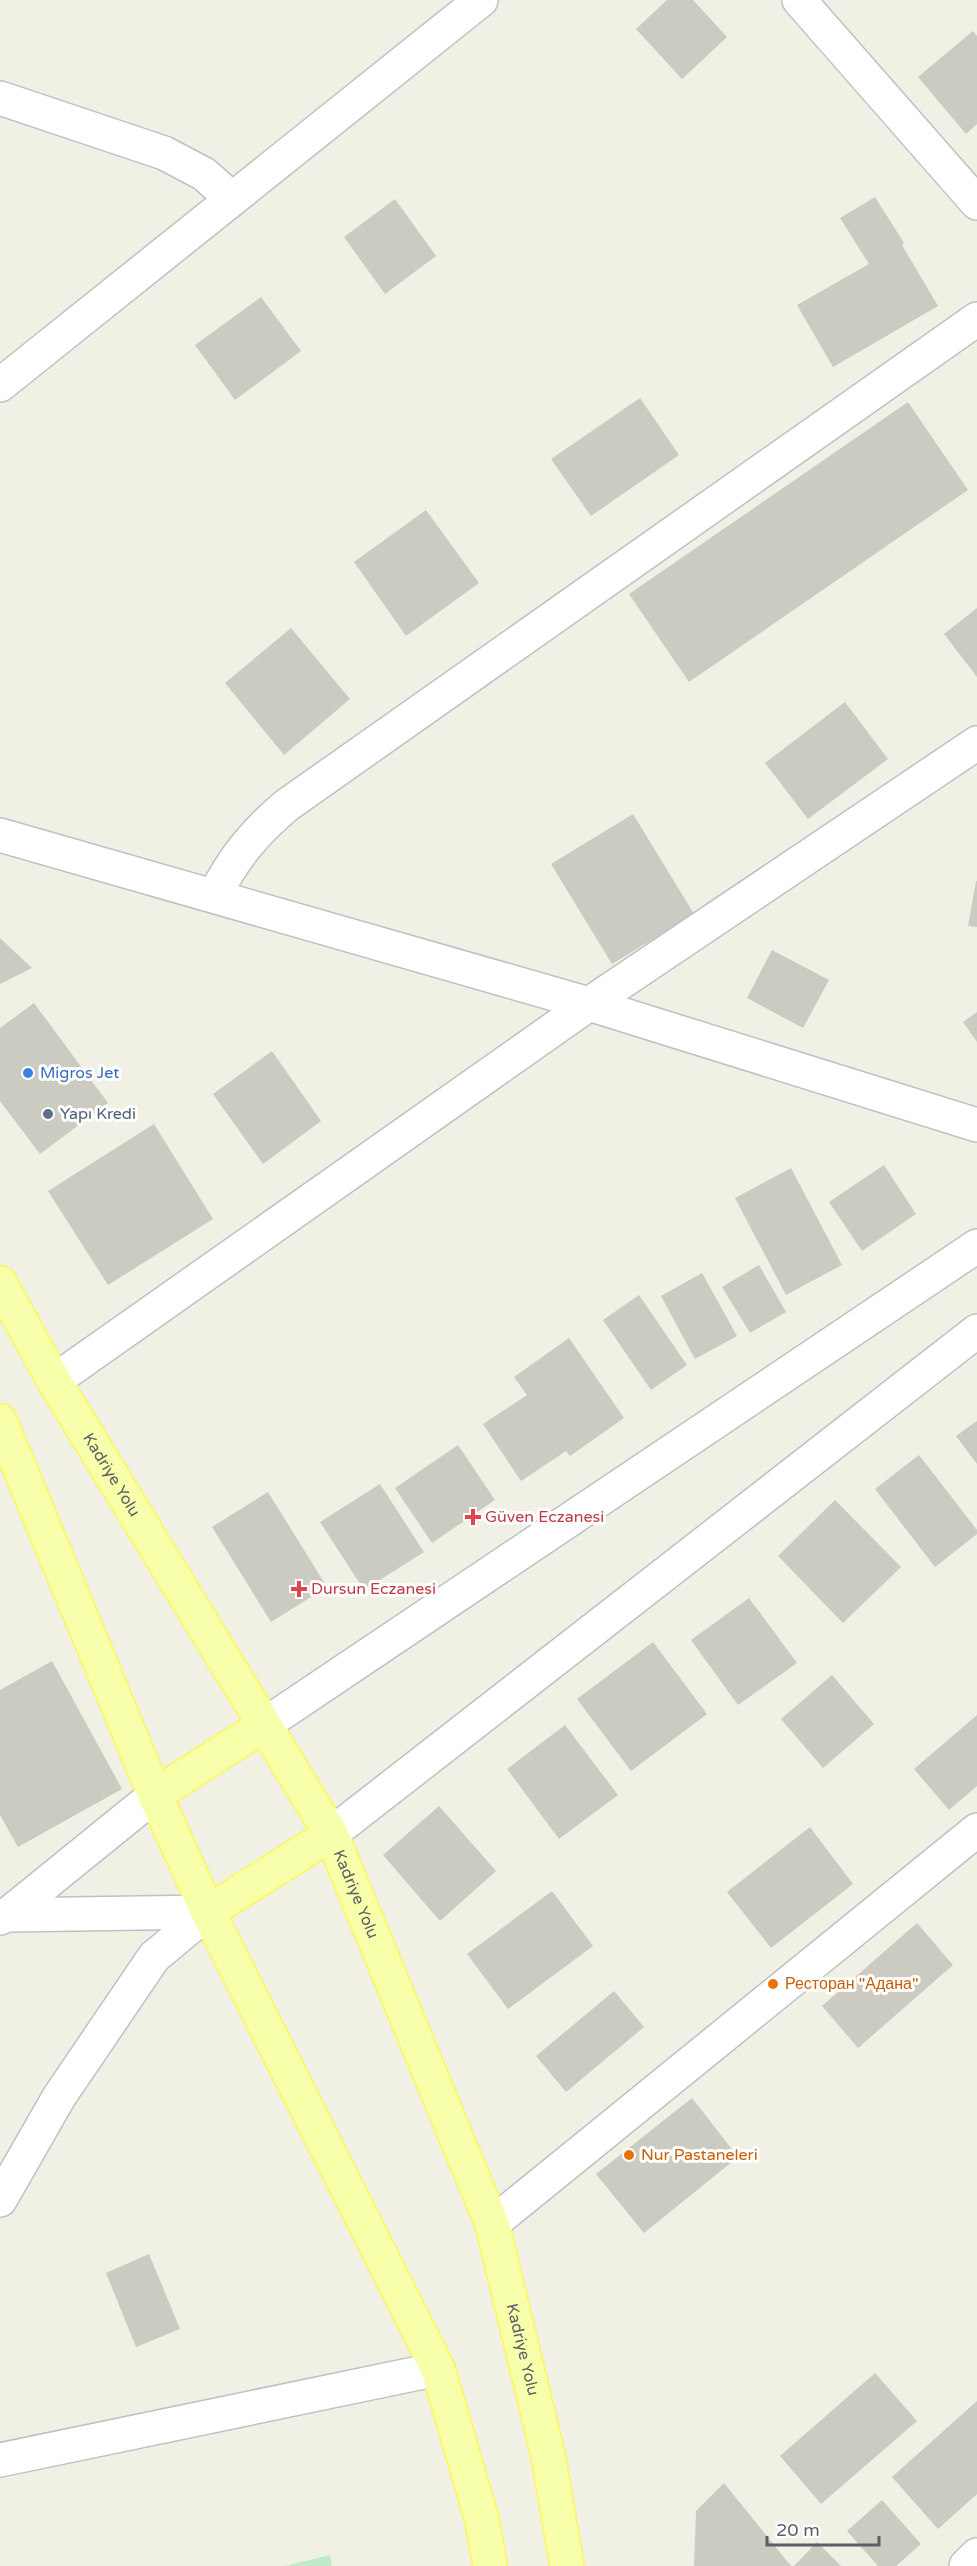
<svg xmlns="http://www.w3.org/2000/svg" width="977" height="2566" font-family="'Varela Round',sans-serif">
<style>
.green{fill:#bfeaca}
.building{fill:#cbcbc2}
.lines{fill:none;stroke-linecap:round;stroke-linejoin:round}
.minor-casing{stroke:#bec0c7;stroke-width:36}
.major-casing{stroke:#fdf851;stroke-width:36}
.minor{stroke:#fff;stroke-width:33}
.major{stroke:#f8ffab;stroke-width:33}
.shop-dot{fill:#3f7fe0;stroke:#fff;stroke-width:2}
.service-dot{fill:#5c6f8a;stroke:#fff;stroke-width:2}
.health-dot{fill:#e0444e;stroke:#fff;stroke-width:2}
.food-dot{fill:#e8710a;stroke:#fff;stroke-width:2}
.labels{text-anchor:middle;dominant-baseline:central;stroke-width:6;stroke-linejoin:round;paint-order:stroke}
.shop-label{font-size:16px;fill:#366cbe;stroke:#fff;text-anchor:start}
.service-label{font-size:16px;fill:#4e5e75;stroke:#fff;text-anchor:start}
.street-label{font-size:16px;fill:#5c5e67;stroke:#fff}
.health-label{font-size:16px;fill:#be3a42;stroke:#fff;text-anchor:start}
.food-label{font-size:16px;fill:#c56008;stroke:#fff;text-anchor:start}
</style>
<rect width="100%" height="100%" fill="#f0f0e5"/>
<path class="green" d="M330,2555L332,2566H285Z"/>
<g class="building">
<path d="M667,0H693L727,37L682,79L636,29Z"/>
<path d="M973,31L977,36V124L966,134L918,77Z"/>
<path d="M875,197L904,243L902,245L938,306L833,367L797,305L869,264L840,218Z"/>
<path d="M395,199L436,256L385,294L344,237Z"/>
<path d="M261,297L301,351L235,400L195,345Z"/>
<path d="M640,398L679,455L591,516L551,459Z"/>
<path d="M908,402L968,490L689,682L629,594Z"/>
<path d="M426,510L479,583L406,636L354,562Z"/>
<path d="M977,608V677L944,634Z"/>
<path d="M291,628L350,699L284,755L225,683Z"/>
<path d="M845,702L888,759L808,819L765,763Z"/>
<path d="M633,814L694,914L612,964L551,864Z"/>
<path d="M976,881H977V927L968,926Z"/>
<path d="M0,938L32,968L0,984Z"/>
<path d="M772,950L829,980L803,1028L747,998Z"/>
<path d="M34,1003L108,1103L40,1154L0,1101V1028Z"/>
<path d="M977,1012V1042L963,1022Z"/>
<path d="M272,1051L321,1121L263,1164L213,1094Z"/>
<path d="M154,1124L213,1219L108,1285L48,1191Z"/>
<path d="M884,1165L916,1214L862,1251L829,1202Z"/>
<path d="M791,1168L842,1265L786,1295L735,1198Z"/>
<path d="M759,1265L786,1312L750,1333L722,1287Z"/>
<path d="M702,1273L737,1336L695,1359L661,1296Z"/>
<path d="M639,1295L687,1365L651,1390L603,1320Z"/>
<path d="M569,1338L624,1418L570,1456L566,1451L521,1481L483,1424L527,1395L514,1377Z"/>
<path d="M977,1421V1464L956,1436Z"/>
<path d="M458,1445L495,1500L432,1543L395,1488Z"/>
<path d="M919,1455L977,1530V1534L935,1567L875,1489Z"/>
<path d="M380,1484L424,1552L364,1590L320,1522Z"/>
<path d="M268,1492L327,1587L271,1622L212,1527Z"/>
<path d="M835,1500L901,1567L843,1623L778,1556Z"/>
<path d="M749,1598L797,1663L738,1705L691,1640Z"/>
<path d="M653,1642L707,1714L631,1771L577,1699Z"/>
<path d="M52,1661L122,1789L18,1847L0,1815V1690Z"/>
<path d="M832,1675L874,1724L823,1768L781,1719Z"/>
<path d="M977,1715V1786L949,1810L914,1769Z"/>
<path d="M565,1725L618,1795L559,1839L507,1769Z"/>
<path d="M439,1806L496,1871L440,1921L383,1855Z"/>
<path d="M810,1827L853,1884L771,1948L727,1892Z"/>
<path d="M552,1891L593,1946L508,2009L467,1954Z"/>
<path d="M917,1923L953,1965L858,2048L822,2006Z"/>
<path d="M614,1991L644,2027L566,2092L536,2056Z"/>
<path d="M692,2098L738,2157L644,2233L596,2174Z"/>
<path d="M149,2254L180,2329L136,2347L106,2273Z"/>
<path d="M875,2373L917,2421L821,2504L780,2456Z"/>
<path d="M977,2401V2494L938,2529L892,2477Z"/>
<path d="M724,2483L791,2566H694L696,2511Z"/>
<path d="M882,2500L921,2544L896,2566H878L847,2531Z"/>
<path d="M817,2542L841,2566H794Z"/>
</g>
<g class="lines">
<g class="minor-casing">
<g id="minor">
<path d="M799,0L977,203"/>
<path d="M0,98L164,153L204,174L232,199"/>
<path d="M0,385L481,0"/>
<path d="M0,835L589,1004L977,1125"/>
<path d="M215,895C233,858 256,831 287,805L977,319"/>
<path d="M54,1381L589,1004L977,743"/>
<path d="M264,1725L977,1246"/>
<path d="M331,1834L977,1331"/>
<path d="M7,1915L208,1912"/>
<path d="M0,1918L7,1915L155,1795"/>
<path d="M0,2200L59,2097L154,1957L208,1912"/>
<path d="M492,2224L977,1830"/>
<path d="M0,2460L438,2369"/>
<path d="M966,2566L977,2555"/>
</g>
</g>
<g class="major-casing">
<g id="major">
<path id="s1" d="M0,1283L54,1381L331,1834L492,2224L548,2455L567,2566"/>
<path d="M0,1421L155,1795L208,1912L438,2369L482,2520L490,2566"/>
<path d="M155,1795L264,1725"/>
<path d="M208,1912L331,1834"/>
</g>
</g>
<use href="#minor" class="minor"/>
<use href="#major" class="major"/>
</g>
<circle class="shop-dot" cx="28" cy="1073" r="6"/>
<circle class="service-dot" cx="48" cy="1114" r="6"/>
<g class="health-dot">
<path d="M470 1508h6v6h6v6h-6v6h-6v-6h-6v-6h6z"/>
<path d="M296 1580h6v6h6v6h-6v6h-6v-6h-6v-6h6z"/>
</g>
<g class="food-dot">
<circle cx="773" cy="1984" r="6"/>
<circle cx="629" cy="2155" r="6"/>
</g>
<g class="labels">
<g class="shop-label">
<text x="40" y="1073">Migros Jet</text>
</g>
<g class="service-label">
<text x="60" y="1114">Yapı Kredi</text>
</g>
<g class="street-label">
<text stroke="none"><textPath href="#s1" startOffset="222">Kadriye Yolu</textPath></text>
<text stroke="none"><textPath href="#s1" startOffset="708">Kadriye Yolu</textPath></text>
<text stroke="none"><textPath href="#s1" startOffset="1194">Kadriye Yolu</textPath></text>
</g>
<g class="health-label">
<text x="485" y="1517">Güven Eczanesi</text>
<text x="311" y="1589">Dursun Eczanesi</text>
</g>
<g class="food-label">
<text x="785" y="1984">Ресторан "Адана"</text>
<text x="641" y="2155">Nur Pastaneleri</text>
</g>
</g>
<path d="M767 2536v9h112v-9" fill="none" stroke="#5c5e67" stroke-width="3"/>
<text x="776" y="2536" font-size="18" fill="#5c5e67" stroke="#ffffff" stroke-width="4.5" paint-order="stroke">20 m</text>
</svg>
